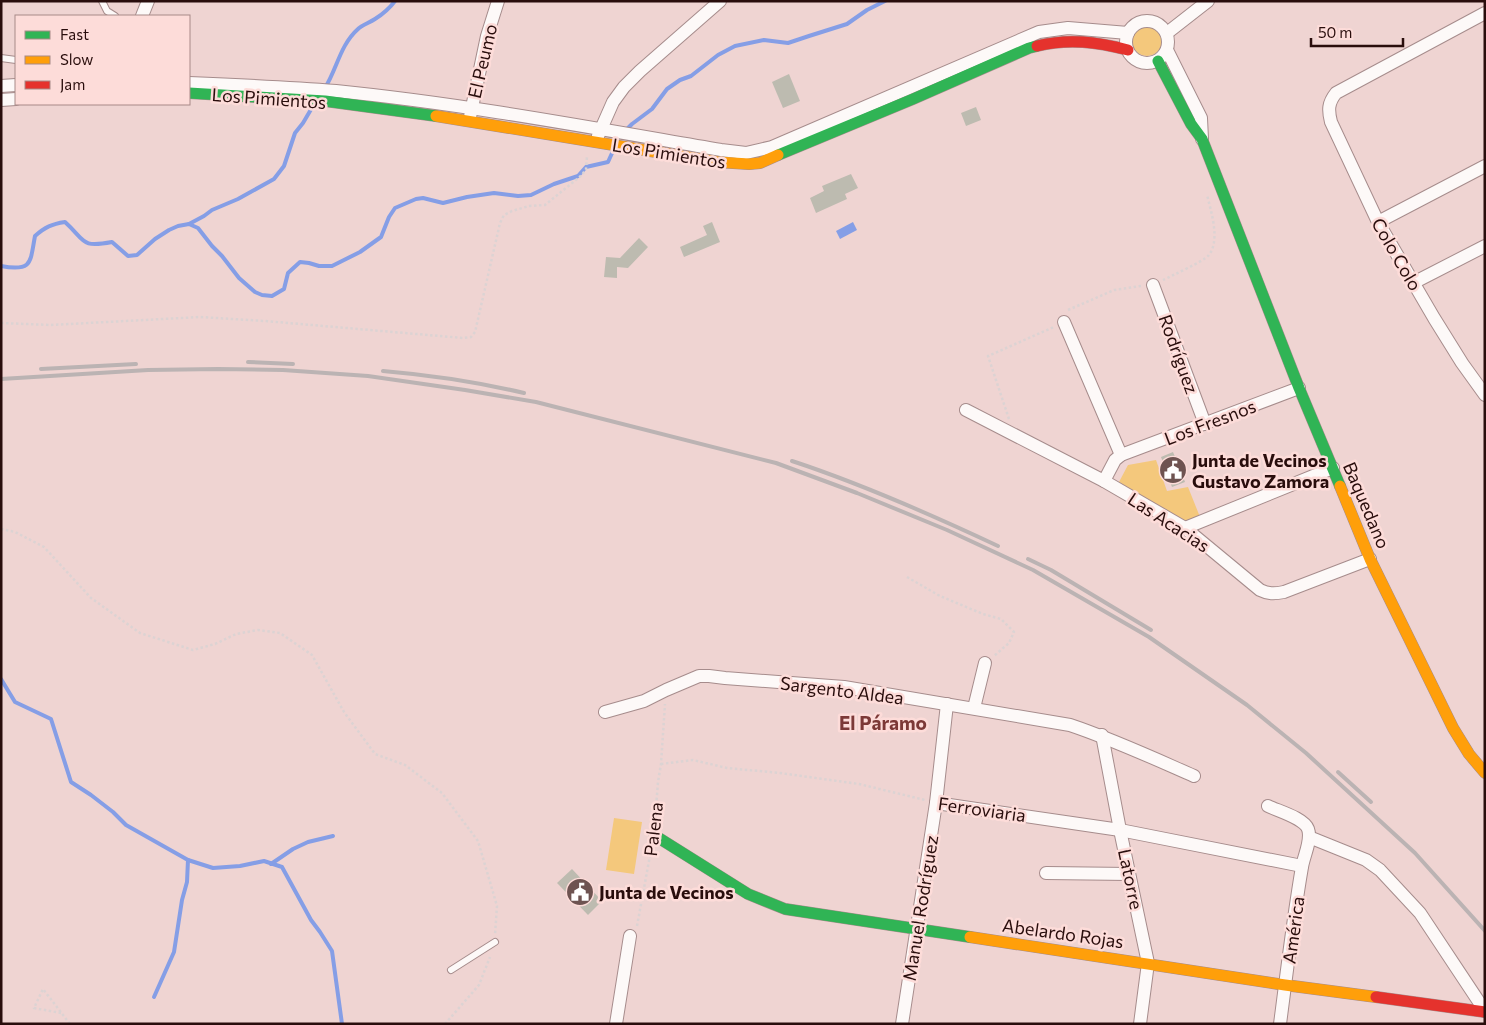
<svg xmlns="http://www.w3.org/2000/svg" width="1486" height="1025" font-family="Commissioner,sans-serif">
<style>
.green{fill:#f4c87c}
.water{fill:#859ee6}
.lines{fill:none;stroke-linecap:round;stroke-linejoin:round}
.stream{stroke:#859ee6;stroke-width:4}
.building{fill:#bdbbb0}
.lane-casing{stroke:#a68c8c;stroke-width:8}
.street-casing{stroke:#a68c8c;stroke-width:14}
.fast-casing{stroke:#a68c8c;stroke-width:12}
.slow-casing{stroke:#a68c8c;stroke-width:12}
.jam-casing{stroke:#a68c8c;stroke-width:12}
.path{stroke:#dcd3d3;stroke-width:2.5;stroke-dasharray:2.5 2.5;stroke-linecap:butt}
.lane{stroke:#fdf9f8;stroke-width:6}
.street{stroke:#fdf9f8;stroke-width:12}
.fast{stroke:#30b455;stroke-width:11}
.slow{stroke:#ff9f0a;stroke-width:11}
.jam{stroke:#e5322d;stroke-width:11}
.rail{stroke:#bbb3b3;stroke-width:4}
.labels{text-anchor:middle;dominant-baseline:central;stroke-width:5;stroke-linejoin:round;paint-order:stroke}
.street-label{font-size:18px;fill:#290d0c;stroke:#fddcd9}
.poi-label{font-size:18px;font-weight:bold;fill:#290d0c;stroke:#fddcd9;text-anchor:start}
.neighbourhood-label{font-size:19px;font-weight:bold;fill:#7c3937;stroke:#fddcd9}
</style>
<rect width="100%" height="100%" fill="#efd4d2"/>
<g class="green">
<circle cx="1147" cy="41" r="15"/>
<path d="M1156,460L1167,491L1188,487L1200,517L1183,523L1119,482L1128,465Z"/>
<path d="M614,818L642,822L634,874L606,870Z"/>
</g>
<path class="water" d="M853,222L857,230L840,239L836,231Z"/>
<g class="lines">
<g class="stream">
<path d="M325,88C337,69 340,45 358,29C362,25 369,23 375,19C383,14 389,9 395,1"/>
<path d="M626,130L632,124L652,109L667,89L680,80L691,76L718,55L735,46L764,40L788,43L809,36L847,24L867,10L885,1"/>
<path d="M189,224L204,216L212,210L238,199L274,179L284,166L295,133L303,123L313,106"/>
<path d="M1,266C33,272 30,262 35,236C45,227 52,224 65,222C86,241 80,248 112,242L128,256L137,255L155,239L169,230L178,226L189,224L198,228L212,246L222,256L239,278L255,292L262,295L272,296L284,289L288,273L300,262L309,263L319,266H332L360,252L381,237L389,217L395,208L416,199L423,198L443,203L467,197L494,193L518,196L531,195L554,184L578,176L586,167L608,162L613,151"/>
<path d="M1,679L15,702L51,719L71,782L91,795L113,812L126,825L188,860L213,868L240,866L264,861L282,867L311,920L320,932L332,951L342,1024"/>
<path d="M271,864L293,849L308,842L333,836"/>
<path d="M154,997L174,952L182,900L187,882L188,860"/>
</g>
</g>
<g class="building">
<path d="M789,74L800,101L783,108L772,82Z"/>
<path d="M976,107L981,120L966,126L961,113Z"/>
<path d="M851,174L858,188L845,194L847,199L816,213L810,198L824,191L822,186Z"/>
<path d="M712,222L720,242L684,257L680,247L707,235L703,226Z"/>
<path d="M639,238L648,247L628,268L617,267V278L604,277L606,257L620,258Z"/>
<path d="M1173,452L1185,482L1172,487L1161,457Z"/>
<path d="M572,869L602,901L588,915L557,883Z"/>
</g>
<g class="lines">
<g class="lane-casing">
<g id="lane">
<path d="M102,1L107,11L115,16"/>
<path d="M1,58L16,60"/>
<path d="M451,970L495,942"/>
</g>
</g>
<g class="street-casing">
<g id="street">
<path d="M1485,13L1336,93C1328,103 1328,110 1331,122L1378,222L1434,318L1462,363L1485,395"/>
<path d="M142,16L148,1"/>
<circle cx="1147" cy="42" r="21"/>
<path d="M1167,33L1208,1"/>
<path d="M1167,50L1201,118L1202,139"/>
<path d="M189,83C238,85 287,87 336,91C465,104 593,128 721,150L746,153L772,147L1039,32L1068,28L1128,33"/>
<path d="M1,86L16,85"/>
<path d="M1,100L16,99"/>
<path d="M470,117L487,36L498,1"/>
<path d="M598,136L613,102L624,87L640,71L720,1"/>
<path d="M1378,222L1485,166"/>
<path d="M1413,283L1485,246"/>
<path d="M1153,285L1205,424"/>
<path d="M1064,322L1121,455"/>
<path d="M966,410L1104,481L1185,528L1260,590C1268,594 1274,594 1284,592L1370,559"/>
<path d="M1104,481L1115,460L1121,455L1299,388"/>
<path d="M1185,528L1333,468"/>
<path d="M974,708L985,663"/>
<path d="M605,712L644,701L666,690L699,676H709L725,678L844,687L1070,725C1112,739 1153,758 1194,776"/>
<path d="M1102,735L1120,830L1148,963L1140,1024"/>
<path d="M936,803L1120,830L1302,866"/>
<path d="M1268,806C1278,811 1304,818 1308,829C1312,840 1304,855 1302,867C1293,919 1287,971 1280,1024"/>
<path d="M1309,837L1366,860L1380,870L1420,913L1485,1011"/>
<path d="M1046,873L1129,874"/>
<path d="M616,1024L630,936"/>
<path d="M902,1024L936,803L947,704"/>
</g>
</g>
<g class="fast-casing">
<g id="fast">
<path d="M1158,61L1191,124L1202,139L1299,388L1340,486"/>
<path d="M189,93L325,101L436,116"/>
<path d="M778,155L913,99L1029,48L1037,46"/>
<path d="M654,835L748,894L785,909L970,937"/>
</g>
</g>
<g class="slow-casing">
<g id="slow">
<path d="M436,116L717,162L749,164L760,163L778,155"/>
<path d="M1340,486L1370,559L1453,728L1469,754L1485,773"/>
<path d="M970,937L1285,985L1376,997"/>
</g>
</g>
<g class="jam-casing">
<g id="jam">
<path d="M1037,46C1069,38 1097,42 1128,50"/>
<path d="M1376,997L1485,1012"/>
</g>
</g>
<g class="path">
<path d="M1163,280C1171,276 1204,261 1208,256C1221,242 1211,211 1207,195"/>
<path d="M1068,310L1114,290L1141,286"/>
<path d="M1,323L51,325L200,317L265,321L463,338L471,337L475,332L500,223L504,215L512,211L529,206L545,205L582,175L586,169L587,156"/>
<path d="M1009,419L988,356L1054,327"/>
<path d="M1,529L15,532L44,547L91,598L140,633L193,650L215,644L236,634L258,630L280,633L312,655L344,712L375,754L405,765L442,793L478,841L497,906L495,935"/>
<path d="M907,577L940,596L983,614L1001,619L1014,632L1009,643L994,656"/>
<path d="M661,764L693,760L727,768L780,773L859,784L925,800"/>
<path d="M655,820L658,782L661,764L665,704"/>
<path d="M637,926L651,850"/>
<path d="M61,1013L34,1008L43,989L70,1024"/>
<path d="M445,1024L479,985L490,957"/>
</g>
<use href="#lane" class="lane"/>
<use href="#street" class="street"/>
<use href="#fast" class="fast"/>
<use href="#slow" class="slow"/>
<use href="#jam" class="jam"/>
<g class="rail">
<path d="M248,362L293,364"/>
<path d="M41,369L136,364"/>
<path d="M383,371C430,375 477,382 524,393"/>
<path d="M1,379L148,370L218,369L283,370L368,376L465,390L536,402L776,463L857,493L947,530L1033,570L1149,637L1247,705L1306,753L1415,853L1485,931"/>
<path d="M792,461C862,484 932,515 998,546"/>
<path d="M1028,559L1051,570L1151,630"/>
<path d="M1338,772L1371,802"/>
</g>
</g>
<defs>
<g id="civic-disc" transform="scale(1.4375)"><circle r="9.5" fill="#6e5351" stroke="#fddcd9"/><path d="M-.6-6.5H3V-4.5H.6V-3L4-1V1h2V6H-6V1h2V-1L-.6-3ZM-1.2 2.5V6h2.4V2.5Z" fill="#fff"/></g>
</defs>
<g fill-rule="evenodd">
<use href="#civic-disc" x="1173" y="470"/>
<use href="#civic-disc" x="580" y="892"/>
</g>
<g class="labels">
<g class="street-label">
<text transform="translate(482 61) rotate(-77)">El Peumo</text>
<text transform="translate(269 98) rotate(4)">Los Pimientos</text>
<text transform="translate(669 153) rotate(9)">Los Pimientos</text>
<text transform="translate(1397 254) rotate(60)">Colo Colo</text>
<text transform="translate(1179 354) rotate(70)">Rodríguez</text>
<text transform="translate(1210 422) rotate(-21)">Los Fresnos</text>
<text transform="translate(1367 505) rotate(67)">Baquedano</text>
<text transform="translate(1169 522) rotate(33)">Las Acacias</text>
<text transform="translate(842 690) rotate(7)">Sargento Aldea</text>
<text transform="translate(982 809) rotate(8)">Ferroviaria</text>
<text transform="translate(653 829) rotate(-83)">Palena</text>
<text transform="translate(1131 879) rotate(78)">Latorre</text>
<text transform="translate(920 908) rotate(-81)">Manuel Rodríguez</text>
<text transform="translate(1293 930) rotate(-82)">América</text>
<text transform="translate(1063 933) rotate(8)">Abelardo Rojas</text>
</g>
<g class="poi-label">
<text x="1192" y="460">Junta de Vecinos<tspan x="1192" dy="21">Gustavo Zamora</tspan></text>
<text x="599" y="892">Junta de Vecinos</text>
</g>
<g class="neighbourhood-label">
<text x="883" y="722">El Páramo</text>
</g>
</g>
<rect width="1486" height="1025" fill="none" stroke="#290d0c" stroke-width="5"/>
<rect x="15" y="15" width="175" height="90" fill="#fddcd9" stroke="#a88987"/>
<rect x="25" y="31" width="25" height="8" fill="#30b455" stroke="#a88987"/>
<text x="60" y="40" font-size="15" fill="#290d0c">Fast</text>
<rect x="25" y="56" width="25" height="8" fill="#ff9f0a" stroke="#a88987"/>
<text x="60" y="65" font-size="15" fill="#290d0c">Slow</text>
<rect x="25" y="81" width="25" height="8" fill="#e5322d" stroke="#a88987"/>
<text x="60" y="90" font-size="15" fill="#290d0c">Jam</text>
<path d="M1311 38v8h92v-8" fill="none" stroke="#290d0c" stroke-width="2.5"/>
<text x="1318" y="38" font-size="15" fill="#290d0c" stroke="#fddcd9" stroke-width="4" paint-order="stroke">50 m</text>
</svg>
